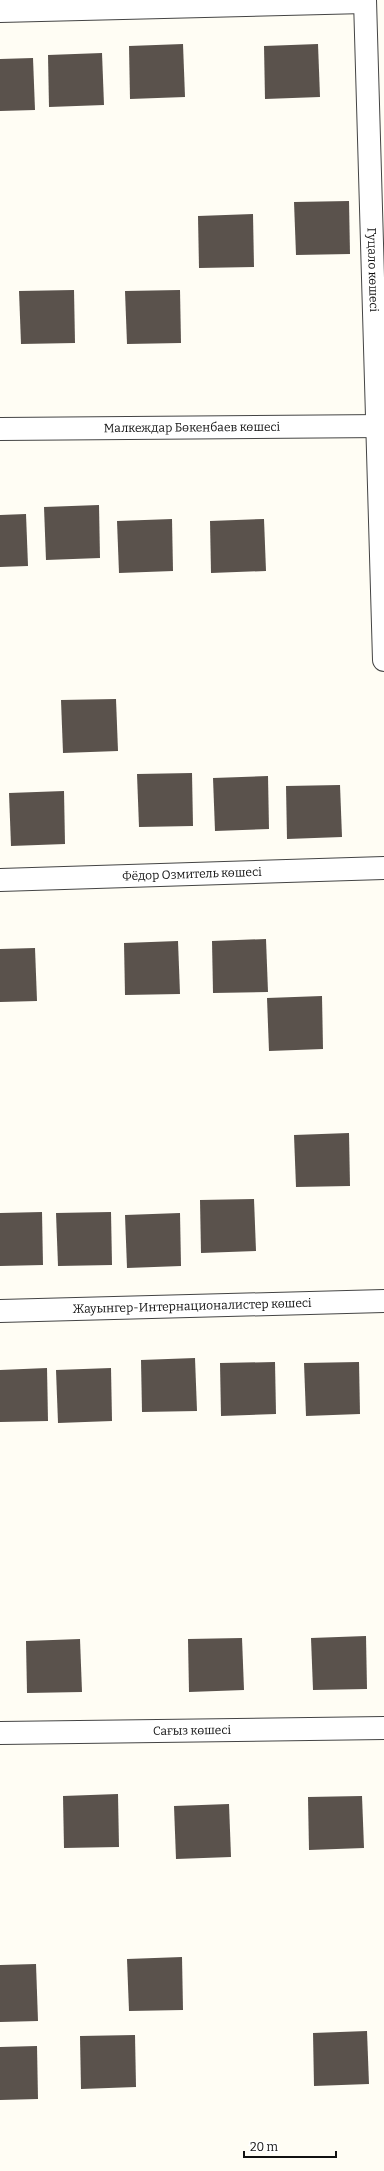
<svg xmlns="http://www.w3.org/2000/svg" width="384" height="2171" font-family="Bitter,serif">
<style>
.building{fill:#5a524c}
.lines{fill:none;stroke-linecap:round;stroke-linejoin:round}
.street-casing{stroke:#444;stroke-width:24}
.street{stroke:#fff;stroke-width:22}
.labels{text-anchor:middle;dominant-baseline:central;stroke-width:4;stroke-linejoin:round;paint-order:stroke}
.street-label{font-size:12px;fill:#111;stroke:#fff}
</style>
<rect width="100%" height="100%" fill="#fffdf4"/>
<g class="building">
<path d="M183,44L185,97L130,99L129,46Z"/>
<path d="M318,44L320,97L265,99L264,46Z"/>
<path d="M102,53L104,105L49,107L48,55Z"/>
<path d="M33,58L35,110L0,111V59Z"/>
<path d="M349,201L350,254L296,255L294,202Z"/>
<path d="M253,214L254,267L199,268L198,216Z"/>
<path d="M74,290L75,343L21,344L19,291Z"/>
<path d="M180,290L181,343L127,344L125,291Z"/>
<path d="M99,505L100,558L46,560L44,507Z"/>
<path d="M26,514L28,566L0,567V515Z"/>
<path d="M172,519L173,571L119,573L117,521Z"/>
<path d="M264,519L266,571L211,573L210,521Z"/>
<path d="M116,699L118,751L63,753L61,700Z"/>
<path d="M192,773L193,826L139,827L137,774Z"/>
<path d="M268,776L269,829L215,831L213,778Z"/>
<path d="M340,785L342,837L287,839L286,786Z"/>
<path d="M64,791L65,844L11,846L9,793Z"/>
<path d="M266,939L268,992L213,993L212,941Z"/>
<path d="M178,941L180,994L125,995L124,943Z"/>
<path d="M35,948L37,1001L0,1002V949Z"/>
<path d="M322,996L323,1049L269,1051L267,998Z"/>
<path d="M349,1133L350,1186L296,1187L294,1135Z"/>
<path d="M254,1199L256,1251L201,1253L200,1200Z"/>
<path d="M42,1212L43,1265L0,1266V1213Z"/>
<path d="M111,1212L112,1265L58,1266L56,1213Z"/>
<path d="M180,1213L181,1266L127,1268L125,1215Z"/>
<path d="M195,1358L197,1411L142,1412L141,1360Z"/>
<path d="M275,1362L276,1414L221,1416L220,1363Z"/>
<path d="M359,1362L360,1414L306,1416L304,1363Z"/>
<path d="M47,1368L48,1421L0,1422V1370Z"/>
<path d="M111,1368L112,1421L58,1423L56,1370Z"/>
<path d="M366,1636L367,1689L313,1690L311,1638Z"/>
<path d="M242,1638L244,1690L189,1692L188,1639Z"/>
<path d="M80,1639L82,1692L27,1693L26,1641Z"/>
<path d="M118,1794L119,1847L64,1848L63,1796Z"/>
<path d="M362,1796L364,1848L309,1850L308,1797Z"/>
<path d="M229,1804L231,1857L176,1859L174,1806Z"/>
<path d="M182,1957L183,2010L129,2011L127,1959Z"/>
<path d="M36,1964L38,2021L0,2022V1965Z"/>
<path d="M367,2031L369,2084L314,2086L313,2033Z"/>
<path d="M135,2035L136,2087L81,2089L80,2036Z"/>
<path d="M37,2046L38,2099L0,2100V2047Z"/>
</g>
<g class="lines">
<g class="street-casing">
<g id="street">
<path id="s1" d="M365,0L384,660"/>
<path d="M0,11L365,2"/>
<path id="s2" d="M0,429L384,426"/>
<path id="s3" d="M0,880L384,868"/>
<path id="s4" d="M0,1311L384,1301"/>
<path id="s5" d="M0,1733L384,1728"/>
</g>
</g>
<use href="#street" class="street"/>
</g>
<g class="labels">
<g class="street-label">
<text stroke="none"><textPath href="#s1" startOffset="270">Гуцало көшесі</textPath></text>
<text stroke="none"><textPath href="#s2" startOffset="192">Малкеждар Бөкенбаев көшесі</textPath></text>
<text stroke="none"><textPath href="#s3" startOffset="192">Фёдор Озмитель көшесі</textPath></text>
<text stroke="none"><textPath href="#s4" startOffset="192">Жауынгер-Интернационалистер көшесі</textPath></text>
<text stroke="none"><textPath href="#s5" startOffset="192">Сағыз көшесі</textPath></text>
</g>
</g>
<path d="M244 2151v6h92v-6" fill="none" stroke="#111111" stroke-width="2"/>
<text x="250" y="2151" font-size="12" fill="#111111" stroke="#ffffff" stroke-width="3" paint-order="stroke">20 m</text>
</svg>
